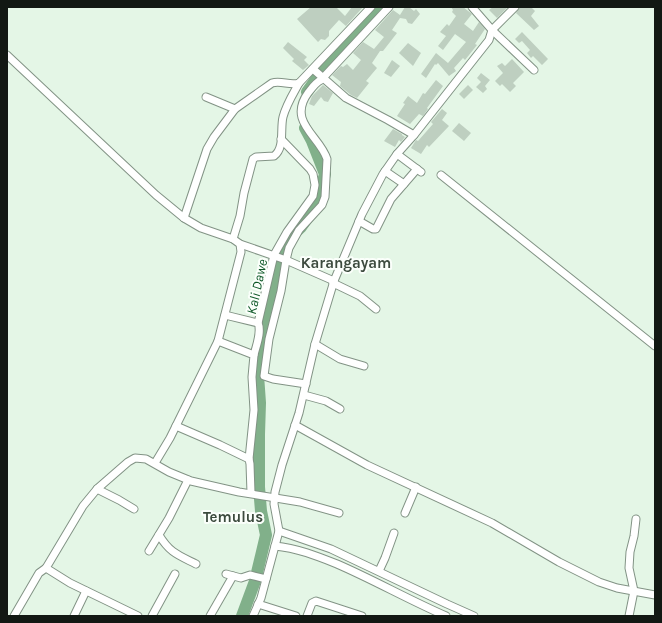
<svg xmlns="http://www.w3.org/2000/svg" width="662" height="623" font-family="Karla,sans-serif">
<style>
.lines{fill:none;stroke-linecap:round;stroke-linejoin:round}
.river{stroke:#81b08a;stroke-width:12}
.building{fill:#becfc0}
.minor-casing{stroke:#829385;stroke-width:9}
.minor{stroke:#fff;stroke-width:7}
.labels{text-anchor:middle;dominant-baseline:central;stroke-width:4;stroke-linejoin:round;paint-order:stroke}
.water-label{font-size:14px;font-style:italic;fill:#0f5929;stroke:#fbfffb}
.quarter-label{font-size:15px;font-weight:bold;fill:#3c4b3e;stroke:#fbfffb}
</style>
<rect width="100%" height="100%" fill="#e4f6e6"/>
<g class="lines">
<g class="river">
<path d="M307,92L322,71L380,7"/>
<path d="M242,616L255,581L266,535L261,511L259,487V434L260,403L258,375L260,348L269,310L278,258L286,241L301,227L316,206L325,174L312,141L305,128"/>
</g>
</g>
<g class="building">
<path d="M311,7H336L345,16L352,7H363L346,26L339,20L329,31V36L325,40L321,39L318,42L297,19Z"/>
<path d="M405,7H409L414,11L416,9L420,14L412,24L408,23L406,19L400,18L392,30L397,33L383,51H380L372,63L377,68L366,81L369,83L357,98L351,95L340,86L341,82L332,75L341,66L343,67L347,64L353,70L361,60L353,53L363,42L374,49L384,37L375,30L393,10L400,15Z"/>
<path d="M451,7H463L472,14L464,24L473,31L479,22L485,29L475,44L477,45L465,60L463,58L454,68L456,71L449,76L438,63L436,65L435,64L426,78L421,74L436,53L448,63L466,42L455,34L443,50L438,46L446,36L440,32L447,24L449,26L456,16L452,12L453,10Z"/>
<path d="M493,7H508L497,18L489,10Z"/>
<path d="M520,7H531L535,11L531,16L539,26L534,30L516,13Z"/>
<path d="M522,32L548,59L542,65L533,56L531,58L527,53L530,50L522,41L519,43L515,39Z"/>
<path d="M288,42L307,57L304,60L309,65L303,70L292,61L294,59L283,48Z"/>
<path d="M408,43L421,53L413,66L399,53Z"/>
<path d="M512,59L524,72L513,83L516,86L510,92L502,84L500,86L495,81L503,73L497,66L502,63L505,66Z"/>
<path d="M392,60L400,66L391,77L384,73Z"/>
<path d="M481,73L490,80L485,86L487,89L483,93L476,87L481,82L477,78Z"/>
<path d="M436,80L443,86L427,108L428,109L423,116L419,114L410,124L397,116L405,104L403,103L408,96L417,103L423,93L425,94Z"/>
<path d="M323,85L333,93L328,102L324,101L321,97L314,106L309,104L312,96Z"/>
<path d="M468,85L473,90L464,99L459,94Z"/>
<path d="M442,109L447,113L442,120L449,126L429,147L427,145L421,154L411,148L416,140L418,141L433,124L431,122Z"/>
<path d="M459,123L471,133L464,141L452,131Z"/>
<path d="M393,129L402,134V135L405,137L401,142L399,140L395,147L384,141Z"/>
</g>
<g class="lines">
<g class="minor-casing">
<g id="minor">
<path d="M492,30L515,7"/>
<path d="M493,31L534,70"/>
<path d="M7,55L156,195L184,218L201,228L233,239L240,244L241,252L218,341L170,438L155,463"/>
<path d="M313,69L346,98L388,120L414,135"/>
<path d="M206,97L235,109"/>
<path d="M397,154L421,172"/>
<path d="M385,171L404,184"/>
<path d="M441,175L655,346"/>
<path d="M184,218L207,149L214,137L235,109L272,83C281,80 290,86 299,83L371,7"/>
<path d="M359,221L373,229H376L391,199L417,169"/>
<path d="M233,239L240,216L244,193L253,159L256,157L274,156C285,148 280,129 283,117C286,105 293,94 299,83"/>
<path d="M240,244L286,260L334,281"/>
<path d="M333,283L360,296L376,309"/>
<path d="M225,315L258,323C262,332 256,346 254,355"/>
<path d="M258,323L274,255L287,232L313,196L315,185L313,174L310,169L281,139"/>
<path d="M218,341L254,355L252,377L254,410L249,459"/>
<path d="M315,344L340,359L364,366"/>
<path d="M306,384L273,379L264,376L269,339L281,291L286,260L289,248L299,230L322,205L325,197L327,159C320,136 287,122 308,93C312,88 315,83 321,80L389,7"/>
<path d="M304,395L326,401L340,409"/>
<path d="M295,425L367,465L492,523L559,562L599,582L617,588L655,595"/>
<path d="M176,426L220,445L249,459L250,464L251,493"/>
<path d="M97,489L119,500L134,509"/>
<path d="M405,513L416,487"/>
<path d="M279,531L331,549L447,604L474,616"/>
<path d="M159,535C170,553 178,555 196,564"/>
<path d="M275,546C297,548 317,556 337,564C374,580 409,600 446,616"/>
<path d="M149,551L169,518L188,480"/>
<path d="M379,571L385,558L394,533"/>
<path d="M226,574L241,578L250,575L266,579"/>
<path d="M258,604L296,616"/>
<path d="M14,616L39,573L46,568"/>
<path d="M74,616L86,591"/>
<path d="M138,616L70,583L46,568L83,506L97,489L128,462L135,458L146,459L169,472L191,481L239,492L300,502L339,513"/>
<path d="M152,616L175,574"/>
<path d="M210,616L233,576"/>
<path d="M253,616L261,598L279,531L274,504L275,492L282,465L299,413L315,344L334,281L362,214L383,174L397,154L414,135L489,40L492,30L472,7"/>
<path d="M307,616L312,603L316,601L362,616"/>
<path d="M629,616L634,591L629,568L630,552L634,536L636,519"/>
</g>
</g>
<use href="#minor" class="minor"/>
</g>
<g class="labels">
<g class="water-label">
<text transform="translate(257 287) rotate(-78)">Kali Dawe</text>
</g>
<g class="quarter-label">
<text x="346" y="263">Karangayam</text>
<text x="233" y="517">Temulus</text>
</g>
</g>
<rect width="662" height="623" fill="none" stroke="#121813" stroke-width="16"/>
</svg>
